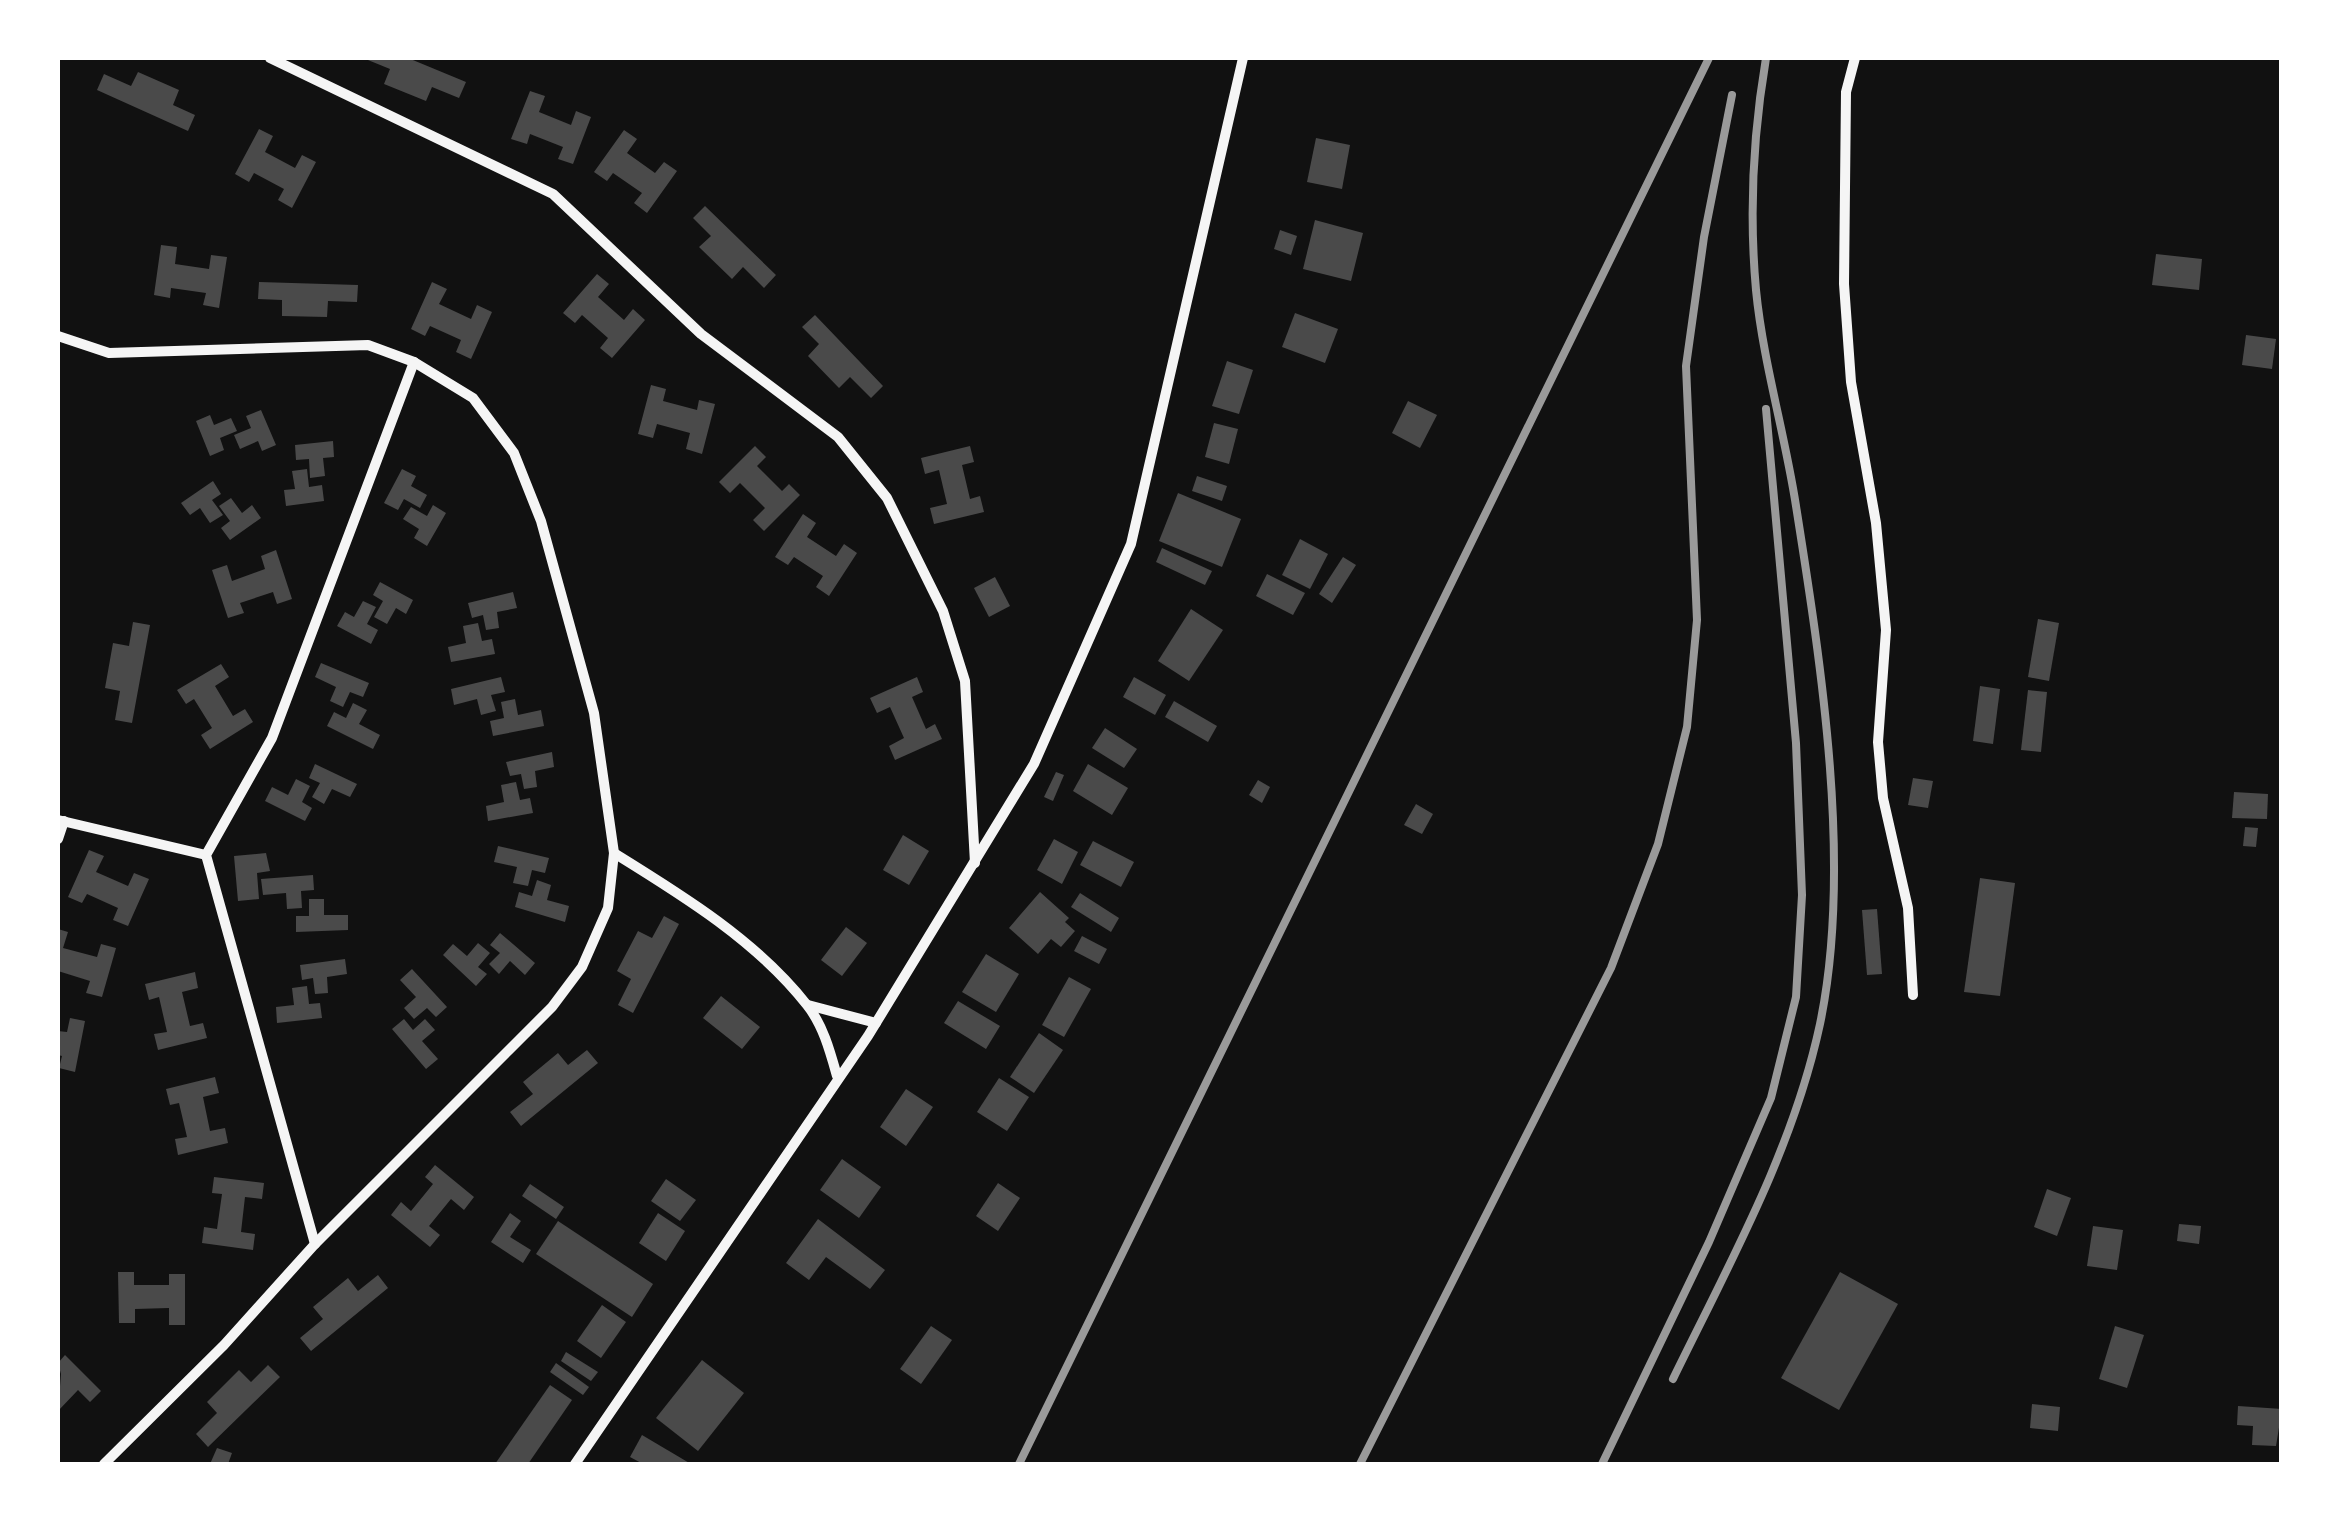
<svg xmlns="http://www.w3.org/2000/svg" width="2339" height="1522" font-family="'DejaVu Sans',sans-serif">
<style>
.building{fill:#4a4a4a}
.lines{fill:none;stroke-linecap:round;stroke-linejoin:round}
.minor{stroke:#f5f5f5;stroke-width:10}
.rail{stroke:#9a9a9a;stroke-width:8}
</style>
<rect width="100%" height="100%" fill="#111"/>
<g class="building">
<path d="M363,58H408L466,82L459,98L432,87L426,101L384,84L390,69Z"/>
<path d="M138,72L179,90L173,105L195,115L188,131L97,90L104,74L131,86Z"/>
<path d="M530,91L545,96L539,112L571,125L576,111L591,117L573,164L558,159L563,147L530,134L527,144L511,139Z"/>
<path d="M259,129L273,136L265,152L295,168L302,155L316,162L292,208L278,200L284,189L254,173L249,182L235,174Z"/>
<path d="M624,130L637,139L627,153L655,173L664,162L677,171L647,213L634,203L642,193L613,173L607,181L594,172Z"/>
<path d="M1316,138L1350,145L1342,189L1307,182Z"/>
<path d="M705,206L776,275L764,288L743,267L732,279L699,247L711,236L693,218Z"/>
<path d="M1315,220L1363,233L1351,281L1303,269Z"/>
<path d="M1280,230L1297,236L1291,255L1274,249Z"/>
<path d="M161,245L177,247L175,264L209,269L211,255L227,257L219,308L203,305L206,293L171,288L170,298L154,295Z"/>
<path d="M2156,254L2202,259L2199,290L2152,285Z"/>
<path d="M597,274L609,284L598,297L624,320L633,309L645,320L612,358L600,348L608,338L582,315L575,323L563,313Z"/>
<path d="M259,282L358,285L357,302L328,301L327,317L282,316V300L258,299Z"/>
<path d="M432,282L447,289L439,304L471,319L477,305L492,312L471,359L456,352L461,340L430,326L425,336L411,329Z"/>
<path d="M1295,313L1338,329L1325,363L1282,347Z"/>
<path d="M815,315L883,386L871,398L850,377L839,388L808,356L819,344L802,327Z"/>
<path d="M2246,335L2276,339L2272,369L2242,365Z"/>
<path d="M1227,361L1253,370L1239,414L1212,406Z"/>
<path d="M651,385L666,389L663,401L697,410L699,400L715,404L702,454L686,449L690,433L657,424L653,438L638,434Z"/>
<path d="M1408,401L1437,415L1420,448L1392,433Z"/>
<path d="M261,410L276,445L262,451L258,441L240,449L234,435L251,428L246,416Z"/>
<path d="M210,415L214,425L231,418L237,431L220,438L224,450L210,456L196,421Z"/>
<path d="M1214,423L1238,429L1229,464L1205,457Z"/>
<path d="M333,441L334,457L323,458L325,476L310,478L309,459L296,460L295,445Z"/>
<path d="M755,446L766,457L757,466L782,491L789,484L800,495L764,531L753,520L765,508L740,483L730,493L719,482Z"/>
<path d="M970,446L974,462L962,465L970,499L980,496L984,512L934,524L930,508L947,504L939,470L925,474L921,458Z"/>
<path d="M307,469L309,487L322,485L324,501L286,506L284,490L295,489L292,471Z"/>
<path d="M402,469L416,476L411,486L427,495L420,508L404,499L398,510L384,503Z"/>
<path d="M1197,476L1227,486L1222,501L1192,491Z"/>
<path d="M213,481L221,494L212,500L223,515L210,523L200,508L190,515L181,503Z"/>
<path d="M1178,493L1241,519L1222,567L1159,541Z"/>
<path d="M231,498L242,513L252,505L261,518L230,540L221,528L230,521L219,506Z"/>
<path d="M433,505L446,513L427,546L414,538L419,529L403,519L411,507L427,516Z"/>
<path d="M803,514L816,523L807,537L836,556L844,544L857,553L829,596L816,587L823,576L794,557L788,565L775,557Z"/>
<path d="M1300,539L1328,554L1310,589L1282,575Z"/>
<path d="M1162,548L1212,571L1205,585L1156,562Z"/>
<path d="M276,550L292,599L277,604L273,592L240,603L244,613L228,618L212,570L227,565L232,581L265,569L261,556Z"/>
<path d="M1343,557L1356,565L1332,603L1319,594Z"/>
<path d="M1267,574L1305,593L1293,615L1256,596Z"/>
<path d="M995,577L1010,606L989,617L974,588Z"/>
<path d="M380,582L413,600L406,614L396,608L387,624L374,617L383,601L373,595Z"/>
<path d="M513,592L517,608L497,612L499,628L486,630L483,615L472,618L468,603Z"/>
<path d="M363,601L376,607L367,624L378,630L371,644L337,626L345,612L354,617Z"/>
<path d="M1191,609L1223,630L1189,681L1158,661Z"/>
<path d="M2038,619L2059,623L2049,681L2028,677Z"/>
<path d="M133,622L150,625L132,723L115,720L120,691L105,688L113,643L129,646Z"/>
<path d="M478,623L482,641L492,639L495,654L451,662L448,647L466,643L463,626Z"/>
<path d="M321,663L369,683L363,697L350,692L343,707L330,701L336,687L315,677Z"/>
<path d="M221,664L229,677L215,686L233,716L245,709L253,722L210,749L201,735L212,728L194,699L186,704L177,690Z"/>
<path d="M501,677L505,692L491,695L496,711L481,715L477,699L454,705L451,689Z"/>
<path d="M917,677L923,692L912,697L926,729L935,724L942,739L895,760L889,746L904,738L890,707L877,713L870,698Z"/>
<path d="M1134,677L1166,695L1155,715L1123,697Z"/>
<path d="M1980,686L2000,689L1993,744L1973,741Z"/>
<path d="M2028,690L2047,692L2041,752L2021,750Z"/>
<path d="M515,699L518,715L541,710L544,726L493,736L490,721L504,718L501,702Z"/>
<path d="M1174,701L1217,726L1208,742L1165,717Z"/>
<path d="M353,703L367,710L359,724L380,735L373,749L327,726L334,712L346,718Z"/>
<path d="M1105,728L1137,749L1124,768L1092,748Z"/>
<path d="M552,752L554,767L535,771L537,787L524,789L521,774L510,776L506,762Z"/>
<path d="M315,764L357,784L350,797L332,789L324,804L312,797L320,783L309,778Z"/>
<path d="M1088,764L1128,788L1112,815L1073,791Z"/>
<path d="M1056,772L1064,775L1053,801L1044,797Z"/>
<path d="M1913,778L1933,781L1928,808L1908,805Z"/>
<path d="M296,779L310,786L302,802L312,808L305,821L265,801L272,787L288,795Z"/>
<path d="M1258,780L1270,787L1262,803L1249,795Z"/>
<path d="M516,782L520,800L530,798L533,813L488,821L486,806L504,802L501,785Z"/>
<path d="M2234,792L2268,794L2267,819L2232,818Z"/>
<path d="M1416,804L1433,814L1422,834L1404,825Z"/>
<path d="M2245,827L2258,828L2256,847L2243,846Z"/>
<path d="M903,835L929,851L909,885L883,870Z"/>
<path d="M1054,839L1078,852L1062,884L1037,870Z"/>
<path d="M1093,841L1134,862L1121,887L1080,865Z"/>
<path d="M498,846L549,858L545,873L532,870L528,886L513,883L517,867L494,862Z"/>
<path d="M89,850L104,856L96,872L128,886L134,873L149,879L128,926L113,920L118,908L87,894L82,903L68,897Z"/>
<path d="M266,853L270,871L257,873L259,899L238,901L234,856Z"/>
<path d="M313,875L314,890L301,891L302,908L287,909L286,893L263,895L261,879Z"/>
<path d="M1980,878L2015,883L2000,996L1964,992Z"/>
<path d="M537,880L551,885L547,900L569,906L565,922L515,907L519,892L532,896Z"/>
<path d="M1040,892L1069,918L1065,922L1075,931L1061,947L1051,939L1038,954L1009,928Z"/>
<path d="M1080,893L1119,918L1111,932L1071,907Z"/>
<path d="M309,899H324V915H348V930L296,932V916H309Z"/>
<path d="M1877,909L1882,974L1867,975L1862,910Z"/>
<path d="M664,916L679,924L633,1013L618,1005L631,979L617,971L638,931L652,938Z"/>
<path d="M846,927L867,943L842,976L821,960Z"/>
<path d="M58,929L68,932L63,948L97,957L101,944L116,948L102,997L86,993L90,981L58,971Z"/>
<path d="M500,933L535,963L525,975L510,961L499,974L489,964L500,953L490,945Z"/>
<path d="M1082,936L1107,949L1099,964L1074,951Z"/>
<path d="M478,943L490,953L478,967L487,974L476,986L443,955L453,944L467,956Z"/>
<path d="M986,954L1019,974L996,1012L962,992Z"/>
<path d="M345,959L347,974L327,977L328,993L315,994L313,978L302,980L300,965Z"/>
<path d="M412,969L447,1007L436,1017L427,1008L414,1019L404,1008L416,997L400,980Z"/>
<path d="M195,972L198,988L182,992L190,1026L203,1023L207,1038L158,1050L154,1034L167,1032L159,997L149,1000L145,984Z"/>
<path d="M1069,977L1091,989L1064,1037L1042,1025Z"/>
<path d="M307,986L309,1004L320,1003L322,1018L277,1023L276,1007L294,1005L292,988Z"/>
<path d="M721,996L760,1027L742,1049L703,1018Z"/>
<path d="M958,1001L1000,1026L986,1049L944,1023Z"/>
<path d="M70,1018L85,1021L75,1072L59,1068L62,1056L58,1055V1031L67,1032Z"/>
<path d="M404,1019L413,1030L425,1019L435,1030L422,1041L438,1059L426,1069L392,1029Z"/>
<path d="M1039,1033L1063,1050L1034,1093L1010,1077Z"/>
<path d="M587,1050L598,1063L521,1126L510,1112L533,1094L523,1082L558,1053L568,1065Z"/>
<path d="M215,1077L219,1093L203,1097L210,1131L225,1128L228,1143L178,1155L175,1139L187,1137L179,1103L170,1105L166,1089Z"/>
<path d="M999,1078L1029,1097L1007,1131L977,1112Z"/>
<path d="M906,1089L933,1107L906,1146L880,1127Z"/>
<path d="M842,1159L881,1187L859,1218L820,1190Z"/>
<path d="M435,1165L474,1197L464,1210L451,1199L429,1226L440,1235L430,1247L391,1215L401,1202L411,1211L433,1184L425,1177Z"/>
<path d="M214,1177L264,1183L262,1199L245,1197L241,1232L255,1234L253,1250L202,1243L204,1227L217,1229L222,1194L212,1193Z"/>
<path d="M666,1179L696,1200L680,1221L651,1201Z"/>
<path d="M998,1183L1020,1198L998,1231L976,1216Z"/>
<path d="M530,1184L564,1207L556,1219L522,1196Z"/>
<path d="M2047,1189L2071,1198L2057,1236L2034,1227Z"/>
<path d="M510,1213L521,1221L510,1237L531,1250L523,1263L491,1242Z"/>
<path d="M658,1213L685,1231L666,1261L639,1243Z"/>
<path d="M818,1219L885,1270L870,1289L826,1257L809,1280L786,1263Z"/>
<path d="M558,1221L653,1284L632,1317L536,1254Z"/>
<path d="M2179,1224L2201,1226L2199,1244L2177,1241Z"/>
<path d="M2093,1226L2123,1230L2117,1270L2087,1266Z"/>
<path d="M118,1272H134V1285H169V1274H185V1325H169V1308L135,1309V1323H119Z"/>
<path d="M1840,1272L1898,1304L1839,1410L1781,1378Z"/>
<path d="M378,1275L388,1288L311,1351L300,1338L323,1319L313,1307L348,1278L358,1291Z"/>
<path d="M602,1305L626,1322L601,1358L577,1341Z"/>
<path d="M931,1326L952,1340L921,1384L900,1369Z"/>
<path d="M2115,1326L2144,1335L2127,1388L2099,1379Z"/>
<path d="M566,1352L598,1372L591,1381L561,1361Z"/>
<path d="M65,1355L101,1391L90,1402L78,1390L58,1411L61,1374L58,1363Z"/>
<path d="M702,1360L744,1393L698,1451L656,1418Z"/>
<path d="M556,1363L589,1387L583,1395L550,1372Z"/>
<path d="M268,1365L280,1377L208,1447L196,1434L217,1413L207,1402L239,1370L251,1382Z"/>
<path d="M550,1385L572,1400L528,1464H495Z"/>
<path d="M2032,1404L2060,1407L2058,1431L2030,1428Z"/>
<path d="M2238,1406L2282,1409L2276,1446L2252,1445L2253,1426L2237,1425Z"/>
<path d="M642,1435L691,1464H643L630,1457Z"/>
<path d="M217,1448L232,1453L228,1464H210Z"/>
</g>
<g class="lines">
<g class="minor">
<path d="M270,58L553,194L701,334L838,437L887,498L943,611L965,681L975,863"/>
<path d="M1855,58L1846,92L1844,284L1851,382L1876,523L1886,630L1878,742L1883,798L1908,908L1913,995"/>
<path d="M58,336L109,353L368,345L414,362L473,398L514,453L541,521L594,713L614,853L608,908L582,967L552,1007L315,1244L224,1345L104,1464"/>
<path d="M58,820L206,855"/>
<path d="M58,839L64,821"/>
<path d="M614,853C682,895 757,941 807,1005C823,1025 830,1051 837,1076"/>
<path d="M808,1005L876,1023"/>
<path d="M315,1244L206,855L272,738L414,362"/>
<path d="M575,1464L868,1036L1034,764L1131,544L1243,58"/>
</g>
<g class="rail">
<path d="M1673,1379C1729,1264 1793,1150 1820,1024C1853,866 1821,664 1796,506C1785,434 1763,362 1756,290C1749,212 1753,135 1766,58"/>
<path d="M1019,1464L1709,58"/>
<path d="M1360,1464L1611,968L1658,844L1687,727L1697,620L1686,366L1704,237L1732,95"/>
<path d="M1602,1464L1709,1242L1771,1098L1796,997L1802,895L1796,743L1766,409"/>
</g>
</g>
<rect width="2339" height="1522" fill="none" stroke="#ffffff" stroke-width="120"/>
</svg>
